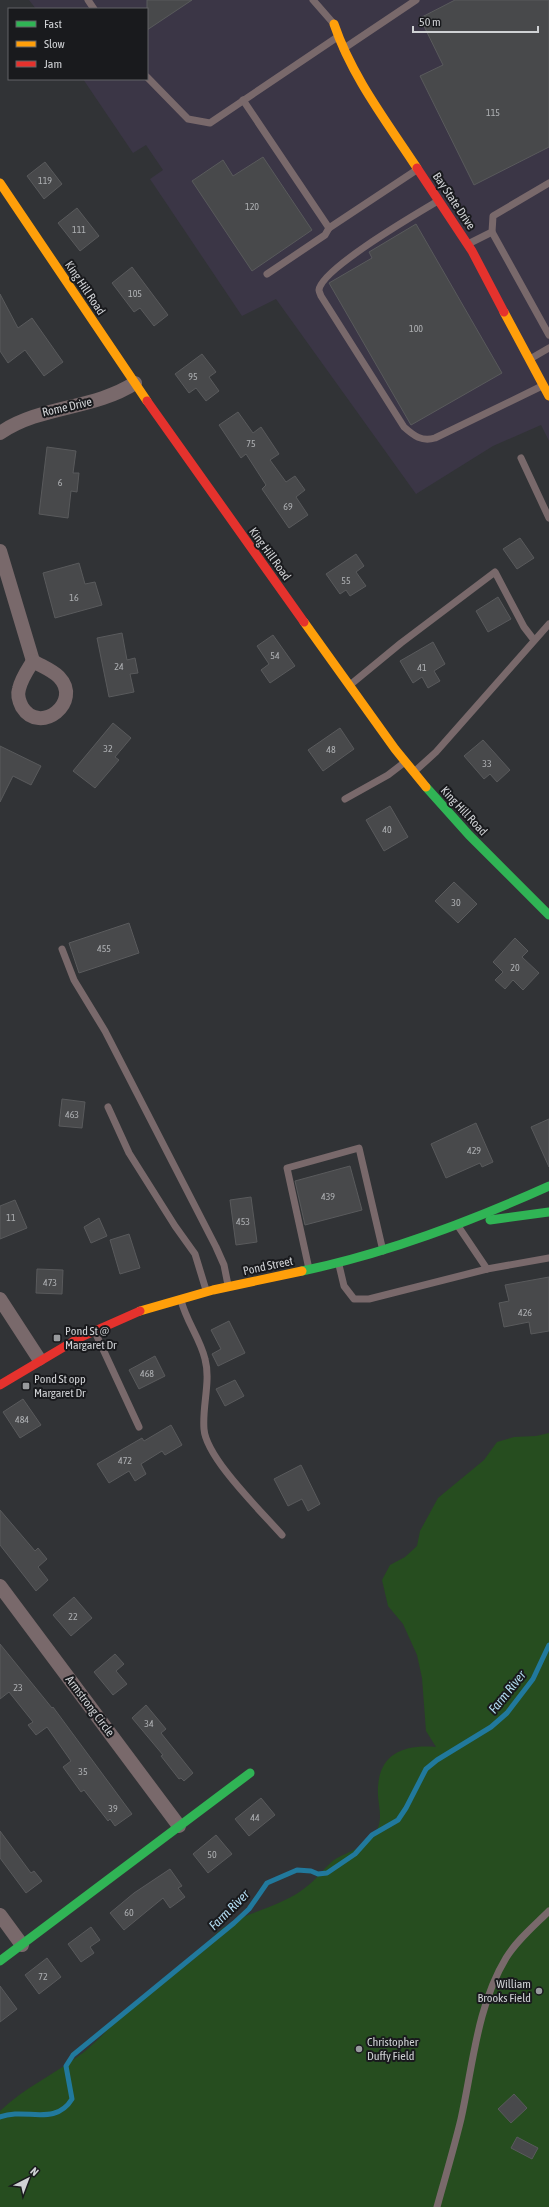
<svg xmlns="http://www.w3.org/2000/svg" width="549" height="2207" font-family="'Asap Condensed',sans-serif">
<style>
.industrial{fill:#3b3646}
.green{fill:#264d1f}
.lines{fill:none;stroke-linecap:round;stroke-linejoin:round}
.stream{stroke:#21799d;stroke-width:5}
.building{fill:#48494b;stroke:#595a5c}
.lane{stroke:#79696b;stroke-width:7}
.street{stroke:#79696b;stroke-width:14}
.fast{stroke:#30b455;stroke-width:9}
.slow{stroke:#ff9f0a;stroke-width:9}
.jam{stroke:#e5322d;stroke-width:9}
.poi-dot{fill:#989a9d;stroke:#191a1d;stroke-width:1.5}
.labels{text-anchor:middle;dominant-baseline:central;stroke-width:4;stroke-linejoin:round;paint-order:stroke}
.number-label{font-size:10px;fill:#adafb2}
.street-label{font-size:12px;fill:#cfd1d4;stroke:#191a1d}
.poi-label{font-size:12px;fill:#cfd1d4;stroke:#191a1d;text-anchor:start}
.water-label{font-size:13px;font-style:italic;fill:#b2dcf2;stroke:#191a1d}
</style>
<rect width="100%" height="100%" fill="#313336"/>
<path class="industrial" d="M29,0H549V441L541,425L493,446L416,494L276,299L242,316L150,179L163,170L146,145L133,153L83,79H147V9H36Z"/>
<path class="green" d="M549,1433V2207H0V2111C25,2087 57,2073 84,2052C104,2035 121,2015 140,1998C157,1983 178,1974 194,1959C204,1949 212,1936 223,1928C251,1909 283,1908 311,1883C319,1876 326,1866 334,1860C349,1851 367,1847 376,1831C383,1820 379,1809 378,1796C376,1756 400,1744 436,1747L426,1731L422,1678L417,1655L403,1624L388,1606L382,1580L390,1565L405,1557L417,1546L420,1531L438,1498L484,1460L497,1442L514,1437L536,1436Z"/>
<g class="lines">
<path class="stream" d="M0,2117C25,2107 55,2127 72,2099L66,2066L73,2055L234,1923L249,1909L267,1883L297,1870L311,1871L318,1874L327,1873L355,1854L372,1835L398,1820L406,1808L426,1769L437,1760L491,1727L507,1713L533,1679L549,1645"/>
</g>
<g class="building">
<path d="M147,0H192L147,30Z"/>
<path d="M455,0H549V147L474,185L420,76L443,65L420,18Z"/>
<path d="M263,157L312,230L252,271L192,181L223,160L233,176Z"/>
<path d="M45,162L62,184L44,199L27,176Z"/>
<path d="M77,208L99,236L80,251L58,223Z"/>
<path d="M416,224L502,373L411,425L329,283L372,258L369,252Z"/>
<path d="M132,267L168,315L154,326L140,308L134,312L112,283Z"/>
<path d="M0,294L18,328L32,318L63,362L44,376L25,350L8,363L0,351Z"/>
<path d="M202,354L216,372L209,377L219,391L206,401L196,388L189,393L175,374Z"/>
<path d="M238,412L253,433L261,427L279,454L270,460L286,482L295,476L305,490L296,497L308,515L289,528L262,489L266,485L246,454L241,458L219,425Z"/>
<path d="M47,447L76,451L73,473H79L77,492L71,491L68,518L39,514Z"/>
<path d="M520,538L534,558L517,569L503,549Z"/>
<path d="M356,554L364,566L356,572L366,586L350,596L346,590L340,594L326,574Z"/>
<path d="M79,563L85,584L95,582L102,605L55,618L43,573Z"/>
<path d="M498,597L511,619L488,632L476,611Z"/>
<path d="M122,633L127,660L135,658L138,673L130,674L134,692L109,697L97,638Z"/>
<path d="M273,635L295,666L270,683L261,670L269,664L257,646Z"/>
<path d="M433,642L445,664L434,671L440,681L428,688L422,677L413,683L400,661Z"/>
<path d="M113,723L131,738L115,757L119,760L95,788L73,771Z"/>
<path d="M340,728L354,749L323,771L308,750Z"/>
<path d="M483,740L510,770L497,782L490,774L484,779L464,756Z"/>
<path d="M0,746L41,766L31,785L13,776L0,802Z"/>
<path d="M390,806L408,837L384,851L366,820Z"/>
<path d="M454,882L477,904L458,923L435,901Z"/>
<path d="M129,923L139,953L79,973L69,943Z"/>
<path d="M515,938L528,951L522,957L539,973L523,990L513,980L505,989L495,980L503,972L493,962Z"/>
<path d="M62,1099L85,1102L82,1128L59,1126Z"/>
<path d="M549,1119V1167L531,1127Z"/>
<path d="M476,1123L493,1162L482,1167L480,1163L446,1178L431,1144Z"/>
<path d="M350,1166L362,1210L305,1225L295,1181Z"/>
<path d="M251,1197L257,1242L236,1245L230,1200Z"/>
<path d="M15,1200L27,1228L0,1239V1206Z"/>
<path d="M99,1218L107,1236L91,1243L84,1227Z"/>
<path d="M129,1234L140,1268L120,1274L110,1240Z"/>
<path d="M37,1269L63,1270L62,1294L36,1293Z"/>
<path d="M549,1277V1331L531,1334L529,1322L504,1327L499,1303L509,1301L505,1285Z"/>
<path d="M229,1321L245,1353L218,1366L212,1354L221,1349L211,1330Z"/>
<path d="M155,1356L165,1376L139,1389L129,1370Z"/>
<path d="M235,1380L244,1396L225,1406L216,1389Z"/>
<path d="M23,1399L41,1425L20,1438L3,1412Z"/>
<path d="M171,1425L182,1445L165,1455L162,1451L141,1464L146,1474L135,1481L129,1471L109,1483L97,1464L142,1438L144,1441Z"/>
<path d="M301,1465L320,1504L308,1511L302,1499L288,1506L274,1479Z"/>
<path d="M0,1510L35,1551L38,1548L47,1559L38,1567L48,1580L36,1591L0,1545Z"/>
<path d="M74,1597L92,1618L71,1636L53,1615Z"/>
<path d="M0,1644L52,1708L53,1707L132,1814L115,1826L110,1819L108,1821L84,1790L81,1792L63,1767L71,1761L47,1727L36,1735L28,1725L33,1722L9,1692L0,1699Z"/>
<path d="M115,1654L124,1664L116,1671L127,1684L113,1695L94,1672Z"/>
<path d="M146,1705L166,1729L161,1733L193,1773L184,1781L181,1778L179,1779L161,1756L163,1755L132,1718Z"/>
<path d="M261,1798L275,1815L249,1836L235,1819Z"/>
<path d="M0,1831L31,1873L34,1871L42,1881L26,1893L0,1858Z"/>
<path d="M216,1835L232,1854L208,1873L193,1854Z"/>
<path d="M170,1869L182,1886L178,1888L185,1897L170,1908L163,1898L124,1930L110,1913L134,1893Z"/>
<path d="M91,1927L100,1940L90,1947L94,1953L81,1962L68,1944Z"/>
<path d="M47,1958L61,1977L39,1994L25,1975Z"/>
<path d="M0,1986L17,2009L0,2022Z"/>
<path d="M514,2094L527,2108L511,2123L498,2109Z"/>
<path d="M517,2137L538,2148L532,2159L511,2148Z"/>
</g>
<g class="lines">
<g class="lane">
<path d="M88,0L94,9"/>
<path d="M313,0L334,24"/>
<path d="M343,49L416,0"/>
<path d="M147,77L188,119L210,123L336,38"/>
<path d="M243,100L329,228L418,169"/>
<path d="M438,201C418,213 321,269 319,290C319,291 321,296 321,296L404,427C414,436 422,442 435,438L542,386"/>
<path d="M492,232L549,335"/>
<path d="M468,244L492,232L493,216L549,183"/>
<path d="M267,274L325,235L329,228"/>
<path d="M530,359L549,348"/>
<path d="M521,458L549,518"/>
<path d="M350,685L401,643L495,572L524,627L534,640"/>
<path d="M414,772L436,752L549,624"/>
<path d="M345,799L388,775L405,762"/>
<path d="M62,949L74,980L105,1031L216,1247L224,1265L228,1285"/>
<path d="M108,1107L129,1153L175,1226L195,1254L206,1290"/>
<path d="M458,1226L487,1269"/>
<path d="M339,1265L344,1286L354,1299H369L487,1269L549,1258"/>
<path d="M309,1269L287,1168L359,1148L383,1251"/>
<path d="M181,1300C186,1321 200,1338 205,1359C211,1381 202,1406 204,1429C206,1458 261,1511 282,1535"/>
<path d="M95,1332L139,1427"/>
<path d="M437,2207C445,2178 454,2148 461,2119C473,2065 477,2006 506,1958C517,1940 534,1926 549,1911"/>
</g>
<g class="street">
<path d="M0,433C41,405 93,410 135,383"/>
<path d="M0,551L33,661"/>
<path d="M33,661C41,666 52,670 59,677C83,702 40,736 22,707C19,701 17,695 19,689C21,679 28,669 33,661Z"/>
<path d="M0,1299L39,1359"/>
<path d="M0,1586L179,1826"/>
<path d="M0,1915L22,1945"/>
</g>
<g class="fast">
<path d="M426,787L469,835L549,915"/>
<path d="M490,1220L549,1212"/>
<path d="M302,1271C388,1253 469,1222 549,1186"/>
<path d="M0,1961L250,1773"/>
</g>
<g class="slow">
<path d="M334,24C352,77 387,122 417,168"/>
<path d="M0,183L147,401"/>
<path d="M504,312L549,396"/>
<path d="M304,622L395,749L426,787"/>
<path d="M140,1311L213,1290L302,1271"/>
</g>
<g class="jam">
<path d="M417,168L472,251L504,312"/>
<path d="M147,401L304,622"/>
<path d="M0,1385L79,1338L140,1311"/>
</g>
</g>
<g class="poi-dot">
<rect x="53" y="1334" width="8" height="8" rx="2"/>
<rect x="22" y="1382" width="8" height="8" rx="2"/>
<circle cx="539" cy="1991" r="4"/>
<circle cx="359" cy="2049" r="4"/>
</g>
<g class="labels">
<g class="number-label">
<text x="493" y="112">115</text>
<text x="45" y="180">119</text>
<text x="252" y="206">120</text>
<text x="79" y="229">111</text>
<text x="135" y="293">105</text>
<text x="416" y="328">100</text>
<text x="193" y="376">95</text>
<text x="251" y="443">75</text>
<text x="60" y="482">6</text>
<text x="288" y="506">69</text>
<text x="346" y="580">55</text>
<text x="74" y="597">16</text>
<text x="275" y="655">54</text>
<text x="119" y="666">24</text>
<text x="422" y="667">41</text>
<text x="108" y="748">32</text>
<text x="331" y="749">48</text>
<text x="487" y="763">33</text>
<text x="387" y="829">40</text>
<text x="456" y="902">30</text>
<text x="104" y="948">455</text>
<text x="515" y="967">20</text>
<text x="72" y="1114">463</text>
<text x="474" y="1150">429</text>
<text x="328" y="1196">439</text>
<text x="11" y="1217">11</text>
<text x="243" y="1221">453</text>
<text x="50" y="1282">473</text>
<text x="525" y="1312">426</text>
<text x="147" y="1373">468</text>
<text x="22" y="1419">484</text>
<text x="125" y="1460">472</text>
<text x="73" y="1616">22</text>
<text x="18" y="1687">23</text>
<text x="149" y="1723">34</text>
<text x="83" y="1771">35</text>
<text x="113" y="1808">39</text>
<text x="255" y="1817">44</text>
<text x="212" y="1854">50</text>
<text x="129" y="1912">60</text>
<text x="43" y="1976">72</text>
</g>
<g class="street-label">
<text transform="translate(454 201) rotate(56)">Bay State Drive</text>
<text transform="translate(85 288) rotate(56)">King Hill Road</text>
<text transform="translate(67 407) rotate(-13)">Rome Drive</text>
<text transform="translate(270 554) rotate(54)">King Hill Road</text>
<text transform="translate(464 811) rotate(47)">King Hill Road</text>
<text transform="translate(268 1266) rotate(-12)">Pond Street</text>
<text transform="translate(90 1706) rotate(53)">Armstrong Circle</text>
</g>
<g class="poi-label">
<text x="65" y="1331">Pond St @<tspan x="65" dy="14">Margaret Dr</tspan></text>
<text x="34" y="1379">Pond St opp<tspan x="34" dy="14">Margaret Dr</tspan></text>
<text x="531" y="1984" text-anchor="end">William<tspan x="531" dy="14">Brooks Field</tspan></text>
<text x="367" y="2042">Christopher<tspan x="367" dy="14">Duffy Field</tspan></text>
</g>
<g class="water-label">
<text transform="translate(507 1692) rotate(-51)">Farm River</text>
<text transform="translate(229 1910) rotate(-45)">Farm River</text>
</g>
</g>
<rect x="8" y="8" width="140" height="72" fill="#191a1d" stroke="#626366"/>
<rect x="16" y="21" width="20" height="6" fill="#30b455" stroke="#626366"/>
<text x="44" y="28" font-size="12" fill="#cfd1d4">Fast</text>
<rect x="16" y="41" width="20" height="6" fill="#ff9f0a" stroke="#626366"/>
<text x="44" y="48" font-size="12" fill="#cfd1d4">Slow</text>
<rect x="16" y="61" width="20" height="6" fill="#e5322d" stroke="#626366"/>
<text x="44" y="68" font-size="12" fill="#cfd1d4">Jam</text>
<g transform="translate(28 2179) rotate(42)" stroke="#191a1d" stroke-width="3" paint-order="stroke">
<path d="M0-3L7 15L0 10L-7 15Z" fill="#cfd1d4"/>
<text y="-6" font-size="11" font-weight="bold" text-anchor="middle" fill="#cfd1d4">N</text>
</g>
<path d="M413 26v6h125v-6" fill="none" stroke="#cfd1d4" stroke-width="2"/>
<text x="419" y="26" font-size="12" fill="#cfd1d4" stroke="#191a1d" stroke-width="3" paint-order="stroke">50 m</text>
</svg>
